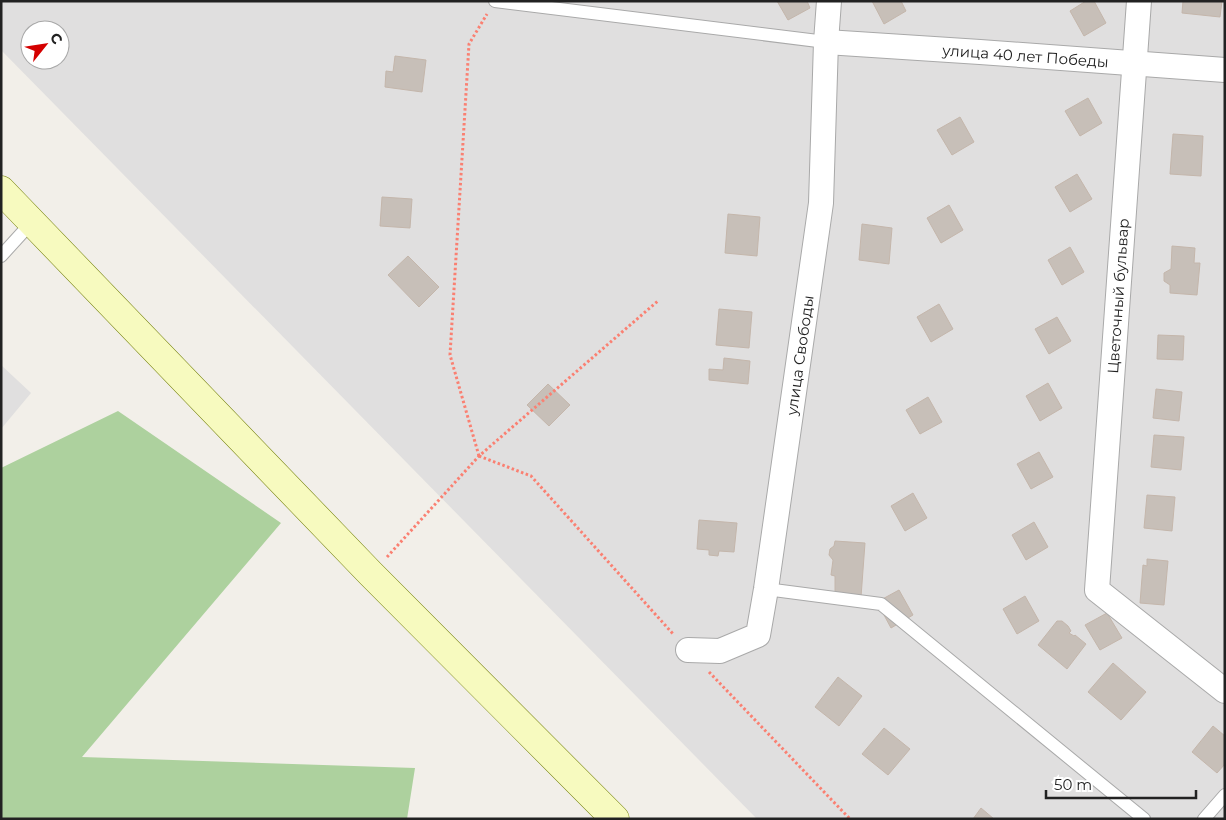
<svg xmlns="http://www.w3.org/2000/svg" width="1226" height="820" font-family="Montserrat,sans-serif">
<style>
.residential{fill:#e0dfdf;fill-rule:evenodd}
.forest{fill:#add19e}
.building{fill:#c7bfb8;stroke:#c4b6ab}
.lines{fill:none;stroke-linecap:round;stroke-linejoin:round}
.service-casing{stroke:#a9a9a9;stroke-width:14}
.minor-casing{stroke:#a9a9a9;stroke-width:26}
.secondary-casing{stroke:#707d05;stroke-width:29}
.path{stroke:#fa8072;stroke-width:3;stroke-dasharray:2.5 2.5;stroke-linecap:butt}
.service{stroke:#fff;stroke-width:12}
.minor{stroke:#fff;stroke-width:24}
.secondary{stroke:#f7fabf;stroke-width:28}
.labels{text-anchor:middle;dominant-baseline:central;stroke-width:5;stroke-linejoin:round;paint-order:stroke}
.street-label{font-size:15px;fill:#222;stroke:#fff}
</style>
<rect width="100%" height="100%" fill="#f2efe9"/>
<g class="residential">
<path d="M1,1H1225V819H757L1,50ZM30,30H60V60H30Z"/>
<path d="M1,365L31,393L1,429Z"/>
</g>
<path class="forest" d="M118,411L281,523L82,757L415,768L407,819H1V468Z"/>
<g class="building">
<path d="M777,1H807L810,8L788,20Z"/>
<path d="M872,1H901L906,11L884,24Z"/>
<path d="M1086,1H1094L1106,23L1084,36L1070,11Z"/>
<path d="M1183,1H1222L1220,17L1182,13Z"/>
<path d="M395,56L426,60L422,92L385,87L386,71L393,72Z"/>
<path d="M1088,98L1102,123L1080,136L1065,111Z"/>
<path d="M960,117L974,142L952,155L937,130Z"/>
<path d="M1173,134L1203,136L1201,176L1170,174Z"/>
<path d="M1077,174L1092,199L1070,212L1055,187Z"/>
<path d="M382,197L412,199L410,228L380,226Z"/>
<path d="M949,205L963,230L941,243L927,218Z"/>
<path d="M728,214L760,217L757,256L725,253Z"/>
<path d="M862,224L892,228L889,264L859,260Z"/>
<path d="M1172,246L1195,248L1194,263H1200L1197,295L1170,293V285L1164,281V273L1171,269Z"/>
<path d="M1070,247L1084,272L1062,285L1048,260Z"/>
<path d="M408,256L439,287L419,307L388,275Z"/>
<path d="M939,304L953,329L931,342L917,317Z"/>
<path d="M719,309L752,312L749,348L716,345Z"/>
<path d="M1057,317L1071,341L1049,354L1035,329Z"/>
<path d="M1158,335L1184,336L1183,360L1157,359Z"/>
<path d="M724,358L750,361L748,384L709,380V369L723,370Z"/>
<path d="M1048,383L1062,408L1040,421L1026,396Z"/>
<path d="M548,384L570,405L549,426L527,405Z"/>
<path d="M1156,389L1182,392L1179,421L1153,418Z"/>
<path d="M928,397L942,422L920,434L906,410Z"/>
<path d="M1154,435L1184,437L1181,470L1151,467Z"/>
<path d="M1039,452L1053,477L1031,489L1017,464Z"/>
<path d="M913,493L927,518L905,531L891,506Z"/>
<path d="M1147,495L1175,497L1172,531L1144,528Z"/>
<path d="M699,520L737,523L734,552L719,551L718,556L709,555V550L697,549Z"/>
<path d="M1034,522L1048,547L1026,560L1012,535Z"/>
<path d="M835,541L865,543L861,597L835,594V576L831,575L833,560L829,555L830,549L834,546Z"/>
<path d="M1147,559L1168,561L1164,605L1140,603L1143,565L1147,566Z"/>
<path d="M899,590L913,615L891,628L877,602Z"/>
<path d="M1025,596L1039,621L1017,634L1003,609Z"/>
<path d="M1107,613L1122,638L1100,650L1085,625Z"/>
<path d="M1057,621H1062L1068,626L1071,631L1069,633L1074,636L1075,635L1086,644L1067,669L1038,645Z"/>
<path d="M1113,663L1146,692L1121,720L1088,692Z"/>
<path d="M838,677L862,696L839,726L815,707Z"/>
<path d="M1213,726L1225,736V764L1217,773L1192,752Z"/>
<path d="M884,728L910,749L888,775L862,754Z"/>
<path d="M981,808L994,819H973Z"/>
</g>
<g class="lines">
<g class="service-casing">
<g id="service">
<path d="M495,1L826,42"/>
<path d="M1,256L32,222"/>
<path d="M766,589L881,604L1144,819"/>
<path d="M1204,819L1225,795"/>
</g>
</g>
<g class="minor-casing">
<g id="minor">
<path d="M1139,1L1097,590L1225,691"/>
<path id="s1" d="M826,42L980,52L1225,70"/>
<path id="s2" d="M688,650L720,651L758,635L766,589L821,203L826,42L829,1"/>
</g>
</g>
<g class="secondary-casing">
<path id="secondary" d="M1,190L371,574L615,819"/>
</g>
<g class="path">
<path d="M479,456L531,476L674,635"/>
<path d="M479,456L450,355L469,44L487,14"/>
<path d="M387,557L479,456L659,300"/>
<path d="M709,672L850,819"/>
</g>
<use href="#service" class="service"/>
<use href="#minor" class="minor"/>
<use href="#secondary" class="secondary"/>
</g>
<g class="labels">
<g class="street-label">
<text stroke="none"><textPath href="#s1" startOffset="200">улица 40 лет Победы</textPath></text>
<text transform="translate(1118 296) rotate(-86)">Цветочный бульвар</text>
<text stroke="none"><textPath href="#s2" startOffset="356">улица Свободы</textPath></text>
</g>
</g>
<rect width="1226" height="820" fill="none" stroke="#222222" stroke-width="5"/>
<g transform="translate(45 45) rotate(60)"><circle r="24" fill="#ffffff" stroke="#a7a7a7"/>
<path d="M0-4L9 19L0 12L-9 19Z" fill="#d40000"/>
<text y="-8" font-size="14" font-weight="bold" text-anchor="middle" fill="#222222">С</text>
</g>
<path d="M1046 790v8h150v-8" fill="none" stroke="#222222" stroke-width="2.5"/>
<text x="1054" y="790" font-size="15" fill="#222222" stroke="#ffffff" stroke-width="4" paint-order="stroke">50 m</text>
</svg>
